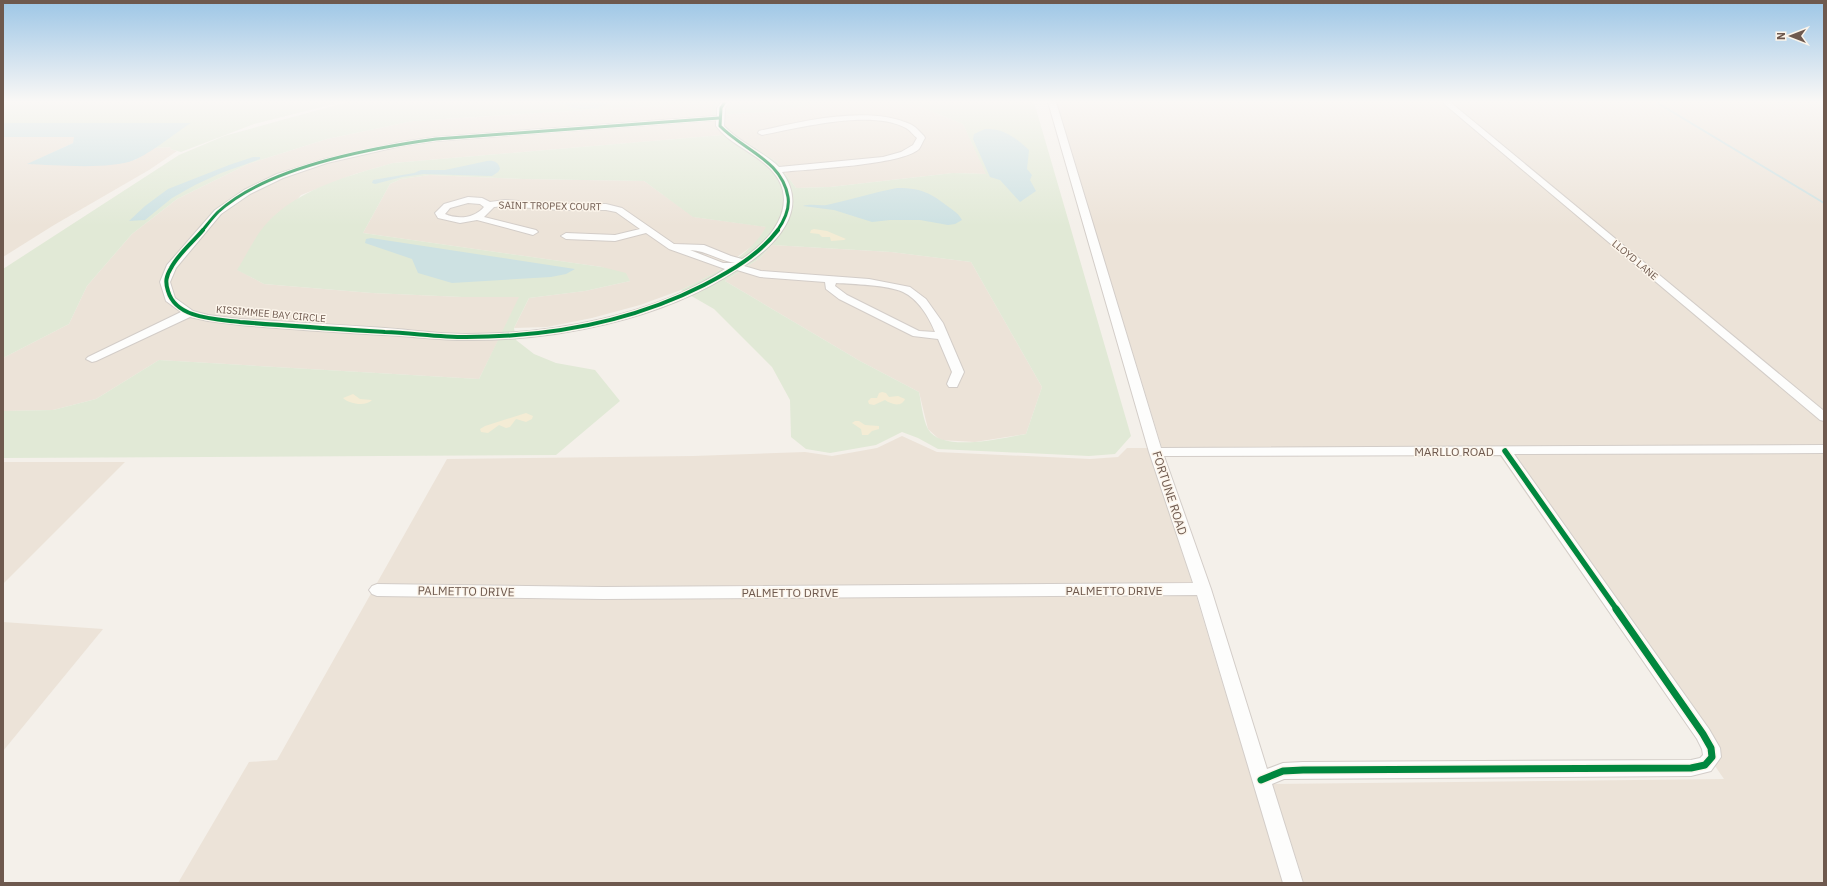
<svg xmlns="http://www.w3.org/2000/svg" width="1827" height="886" font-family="'IBM Plex Sans',sans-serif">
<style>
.residential{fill:#ece3d8}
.green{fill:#e1e9d6;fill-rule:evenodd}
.sand{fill:#f4ecd5}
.water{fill:#cde1e2}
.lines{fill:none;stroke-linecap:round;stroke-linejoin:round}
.stream{stroke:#cde1e2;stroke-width:2}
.minor-casing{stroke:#d3cdc8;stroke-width:2}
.minor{fill:#fdfdfc;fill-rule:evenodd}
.cycleway-far3-casing{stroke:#fcf5eb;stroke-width:4.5}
.cycleway-far2-casing{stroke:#fcf5eb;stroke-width:6}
.cycleway-far1-casing{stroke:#fcf5eb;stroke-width:8}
.cycleway-casing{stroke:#fcf5eb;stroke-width:10}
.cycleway-far3{stroke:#00873e;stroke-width:3}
.cycleway-far2{stroke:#00873e;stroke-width:4}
.cycleway-far1{stroke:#00873e;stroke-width:5.5}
.cycleway{stroke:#00873e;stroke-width:7}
.labels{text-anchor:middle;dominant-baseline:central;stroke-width:3;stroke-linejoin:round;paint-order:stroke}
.far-street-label{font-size:10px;fill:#6e594e;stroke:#fcf5eb}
.street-label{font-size:12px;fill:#6e594e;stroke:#fcf5eb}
</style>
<rect width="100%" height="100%" fill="#f4f0ea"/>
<g class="residential">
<path d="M714,102L713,115L770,112L821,102H890L914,104L963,124L987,174L953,173L830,187L796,188L777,162L734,134L393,163L355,174L301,195L238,270L264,284L372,293L462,297H520L479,379L159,360L96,399L53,410L3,411V358L69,324L87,286L132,234L177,199L248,164L327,139L413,121Z"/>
<path d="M1056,102H1824V883H1304L1272,784L1724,779L1493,446L1162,448Z"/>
<path d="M3,137H75L73,143L28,164L135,160L153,148L172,147L170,149L177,151L149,170L54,225L3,257Z"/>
<path d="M430,175L523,179L644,181L694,217L767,227L755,244L715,273L681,290L640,305L592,318L547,327L514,328L529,298L585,291L630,281L602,267L363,233L390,184L401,179Z"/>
<path d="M772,245L891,252L971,262L1042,387L1026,434L975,442L940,440L928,429L919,392L860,361L725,281L760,258Z"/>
<path d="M902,436L937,452L1090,459L1118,457L1127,448H1148L1194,589L1283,883H178L249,762L277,760L447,459L693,456L805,452L832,456L877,448Z"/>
<path d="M3,462H125L3,584Z"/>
<path d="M3,622L103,629L3,751Z"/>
</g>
<g class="green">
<path d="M3,102H342L254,124L181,152L170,149L171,147L153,148L190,123H3Z"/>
<path d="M347,102H821L770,112L712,115L713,102L413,121L327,139L248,164L177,199L132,234L87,286L69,324L3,358V269L179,155L224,136Z"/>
<path d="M890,102H1034L1131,436L1115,454L1089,456L938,449L918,438L902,432L876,445L830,453L806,449L791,437L790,400L772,367L714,309L681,290C711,275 750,257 766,227L693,217L644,181L523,179L430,175L401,179L390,184L363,233L602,267L626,273L630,281L585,291L529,298L514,328L516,340L534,354L556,363L595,370L620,401L556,455L3,458V411L53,410L96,399L159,360L479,379L519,297H462L372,293L264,284L237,270C246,256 256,234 267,223C298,189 350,175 393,163L734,134L777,162L796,188L830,187L953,173L986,174L963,124L914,104ZM772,245L891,252L971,262L1042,387L1026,434C1003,438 941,453 928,429C923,420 921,402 919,392L860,361L725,281L760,258Z"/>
</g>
<g class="sand">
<path d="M814,229L827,231L846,239L844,240L831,241L830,237H822L819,234L810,233L811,230Z"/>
<path d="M882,392L886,393L889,397L898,396L905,399C901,408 891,404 885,400L874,405L869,404L868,401L871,398H877L879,393Z"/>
<path d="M353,394L360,399L372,400C366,407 349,404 343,398Z"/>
<path d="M526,413L533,416L532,419L526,422L516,419L510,427L506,428L499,425L488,433L481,432L480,429L485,426Z"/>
<path d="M855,421H859L865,425L879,426V429L872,431L868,435H862L861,429L852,423Z"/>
</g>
<g class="water">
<path d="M559,102H613C596,110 575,112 559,102Z"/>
<path d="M3,123H191C175,133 150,154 134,160C110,170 55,165 27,164L73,143L74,137H3Z"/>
<path d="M985,129C1004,128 1016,138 1029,150L1027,169L1032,175L1030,180L1036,191L1020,202L1000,180L990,177L973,139L974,134Z"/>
<path d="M253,157H260V159L221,173L195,185L172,198L145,220L129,221L145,206L168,189L229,165Z"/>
<path d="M487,161C493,160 499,162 500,169L498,172L492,176L424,174L402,177L375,184L372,183L373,180L414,173L421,170H445Z"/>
<path d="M897,188C925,188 933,195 954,211C958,214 959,215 962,220L955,224L948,225L920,220H890L872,222L834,210L803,206C812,203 822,207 831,204C853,199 875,192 897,188Z"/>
<path d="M371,238L575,269L566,274L551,277L452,283L418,273L412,259L365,243L366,239Z"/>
</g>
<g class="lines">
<path class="stream" d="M1656,102L1824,203"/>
<g class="minor-casing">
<g id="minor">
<path d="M721,102H729L725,108L724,126C740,143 762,151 779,167L883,157L901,152L913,145L917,138C913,135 910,130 906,128C871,109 799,128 762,135L758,133L759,131C802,121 869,105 910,124C915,126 920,132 924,136L925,138C923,141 921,146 919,149C902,165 809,169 782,172C810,210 776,245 744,266L761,271L869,279L910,287L926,299L943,323L964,372L957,387H949L947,384L952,372L938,339L913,336L839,299L826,289L825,282L760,277L737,270C661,320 556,341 466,340C438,340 410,336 382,335C334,332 287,329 240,325L208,321L190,317L96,361L92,362L86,359L88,357L181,312L166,301L160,282L167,265L215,210L244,190L277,174L325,159L401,142L436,137L717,116V108ZM716,120V126C729,143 749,150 765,164C804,197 776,237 742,259L731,256L704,245L674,244L622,208L606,204H560L505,200L490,202L482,198L468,197L444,204L435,213L438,218L460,223L477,220L533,235L538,232L536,230L484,217L494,207L505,206L560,210H606L616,212L640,229L615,235L566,233L561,236L566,239L615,241L646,233L669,249L725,269C653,316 552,334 467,334C440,334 412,330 385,328C337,325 288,322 240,319L208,315L193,311L175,298L170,282L176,268L221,214L250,194L283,178L327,163L401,146L436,141ZM468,203L480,204L484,207C475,218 458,220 445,214L450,208ZM690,250C707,251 718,260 735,263H723ZM836,283C852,284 889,285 903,292C918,299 929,317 935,332L919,331L847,295L835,286Z"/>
<path d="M1048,102H1056L1161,448L1824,445V453L1514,454L1709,729L1720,748L1721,757L1711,771L1691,776L1284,779L1272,784L1303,883H1283L1197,595L603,599L377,596L372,594L369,590L372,586L377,584L603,587L1193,583L1149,452ZM1501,455L1697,739L1702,749L1703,755L1700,758L1691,760L1303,762L1283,763L1267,769L1211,589L1164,456Z"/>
<path d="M1442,102H1450L1824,411V421L1820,420Z"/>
</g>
</g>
<use href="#minor" class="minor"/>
<g class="cycleway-far3-casing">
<g id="cycleway-far3">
<path d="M725,102L721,108L720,126C743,150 782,160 788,197C790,209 784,221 777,231"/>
<path d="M202,231C207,225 212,218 218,212C267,167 371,148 436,139L719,118"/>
</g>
</g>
<g class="cycleway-far2-casing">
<path id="cycleway-far2" d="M203,230C193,242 178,254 171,268C166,276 165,282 168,291C176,319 216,319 240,322C288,326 337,329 385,332C412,333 439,337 466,337C547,337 631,322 704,285C731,271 759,255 778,230"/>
</g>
<g class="cycleway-far1-casing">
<path id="cycleway-far1" d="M1505,451L1617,610"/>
</g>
<g class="cycleway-casing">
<path id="cycleway" d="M1261,780L1283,771L1303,770L1691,768L1705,765L1712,757L1711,748L1703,734L1616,609"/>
</g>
<use href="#cycleway-far3" class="cycleway-far3"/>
<use href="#cycleway-far2" class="cycleway-far2"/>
<use href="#cycleway-far1" class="cycleway-far1"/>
<use href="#cycleway" class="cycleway"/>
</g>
<linearGradient id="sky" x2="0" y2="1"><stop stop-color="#9dc6e6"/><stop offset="0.45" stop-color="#faf8f6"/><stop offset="1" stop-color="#faf8f6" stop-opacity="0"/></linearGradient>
<rect width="1827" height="226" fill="url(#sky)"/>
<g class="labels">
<g class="far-street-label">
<text transform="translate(550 206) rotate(1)">SAINT TROPEX COURT</text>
<text transform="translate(1635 260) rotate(40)">LLOYD LANE</text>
<text transform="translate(271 314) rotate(5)">KISSIMMEE BAY CIRCLE</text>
</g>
<g class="street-label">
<text x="1454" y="451">MARLLO ROAD</text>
<text transform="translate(1170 493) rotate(72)">FORTUNE ROAD</text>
<text x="1114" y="590">PALMETTO DRIVE</text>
<text transform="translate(466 591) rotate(1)">PALMETTO DRIVE</text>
<text x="790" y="592">PALMETTO DRIVE</text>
</g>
</g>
<rect width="1827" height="886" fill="none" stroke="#6e594e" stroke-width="8"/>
<g transform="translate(1791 36) rotate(270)" stroke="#fcf5eb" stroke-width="3" paint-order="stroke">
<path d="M0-3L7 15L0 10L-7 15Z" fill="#6e594e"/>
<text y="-6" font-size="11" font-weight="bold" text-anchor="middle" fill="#6e594e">N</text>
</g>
</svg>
